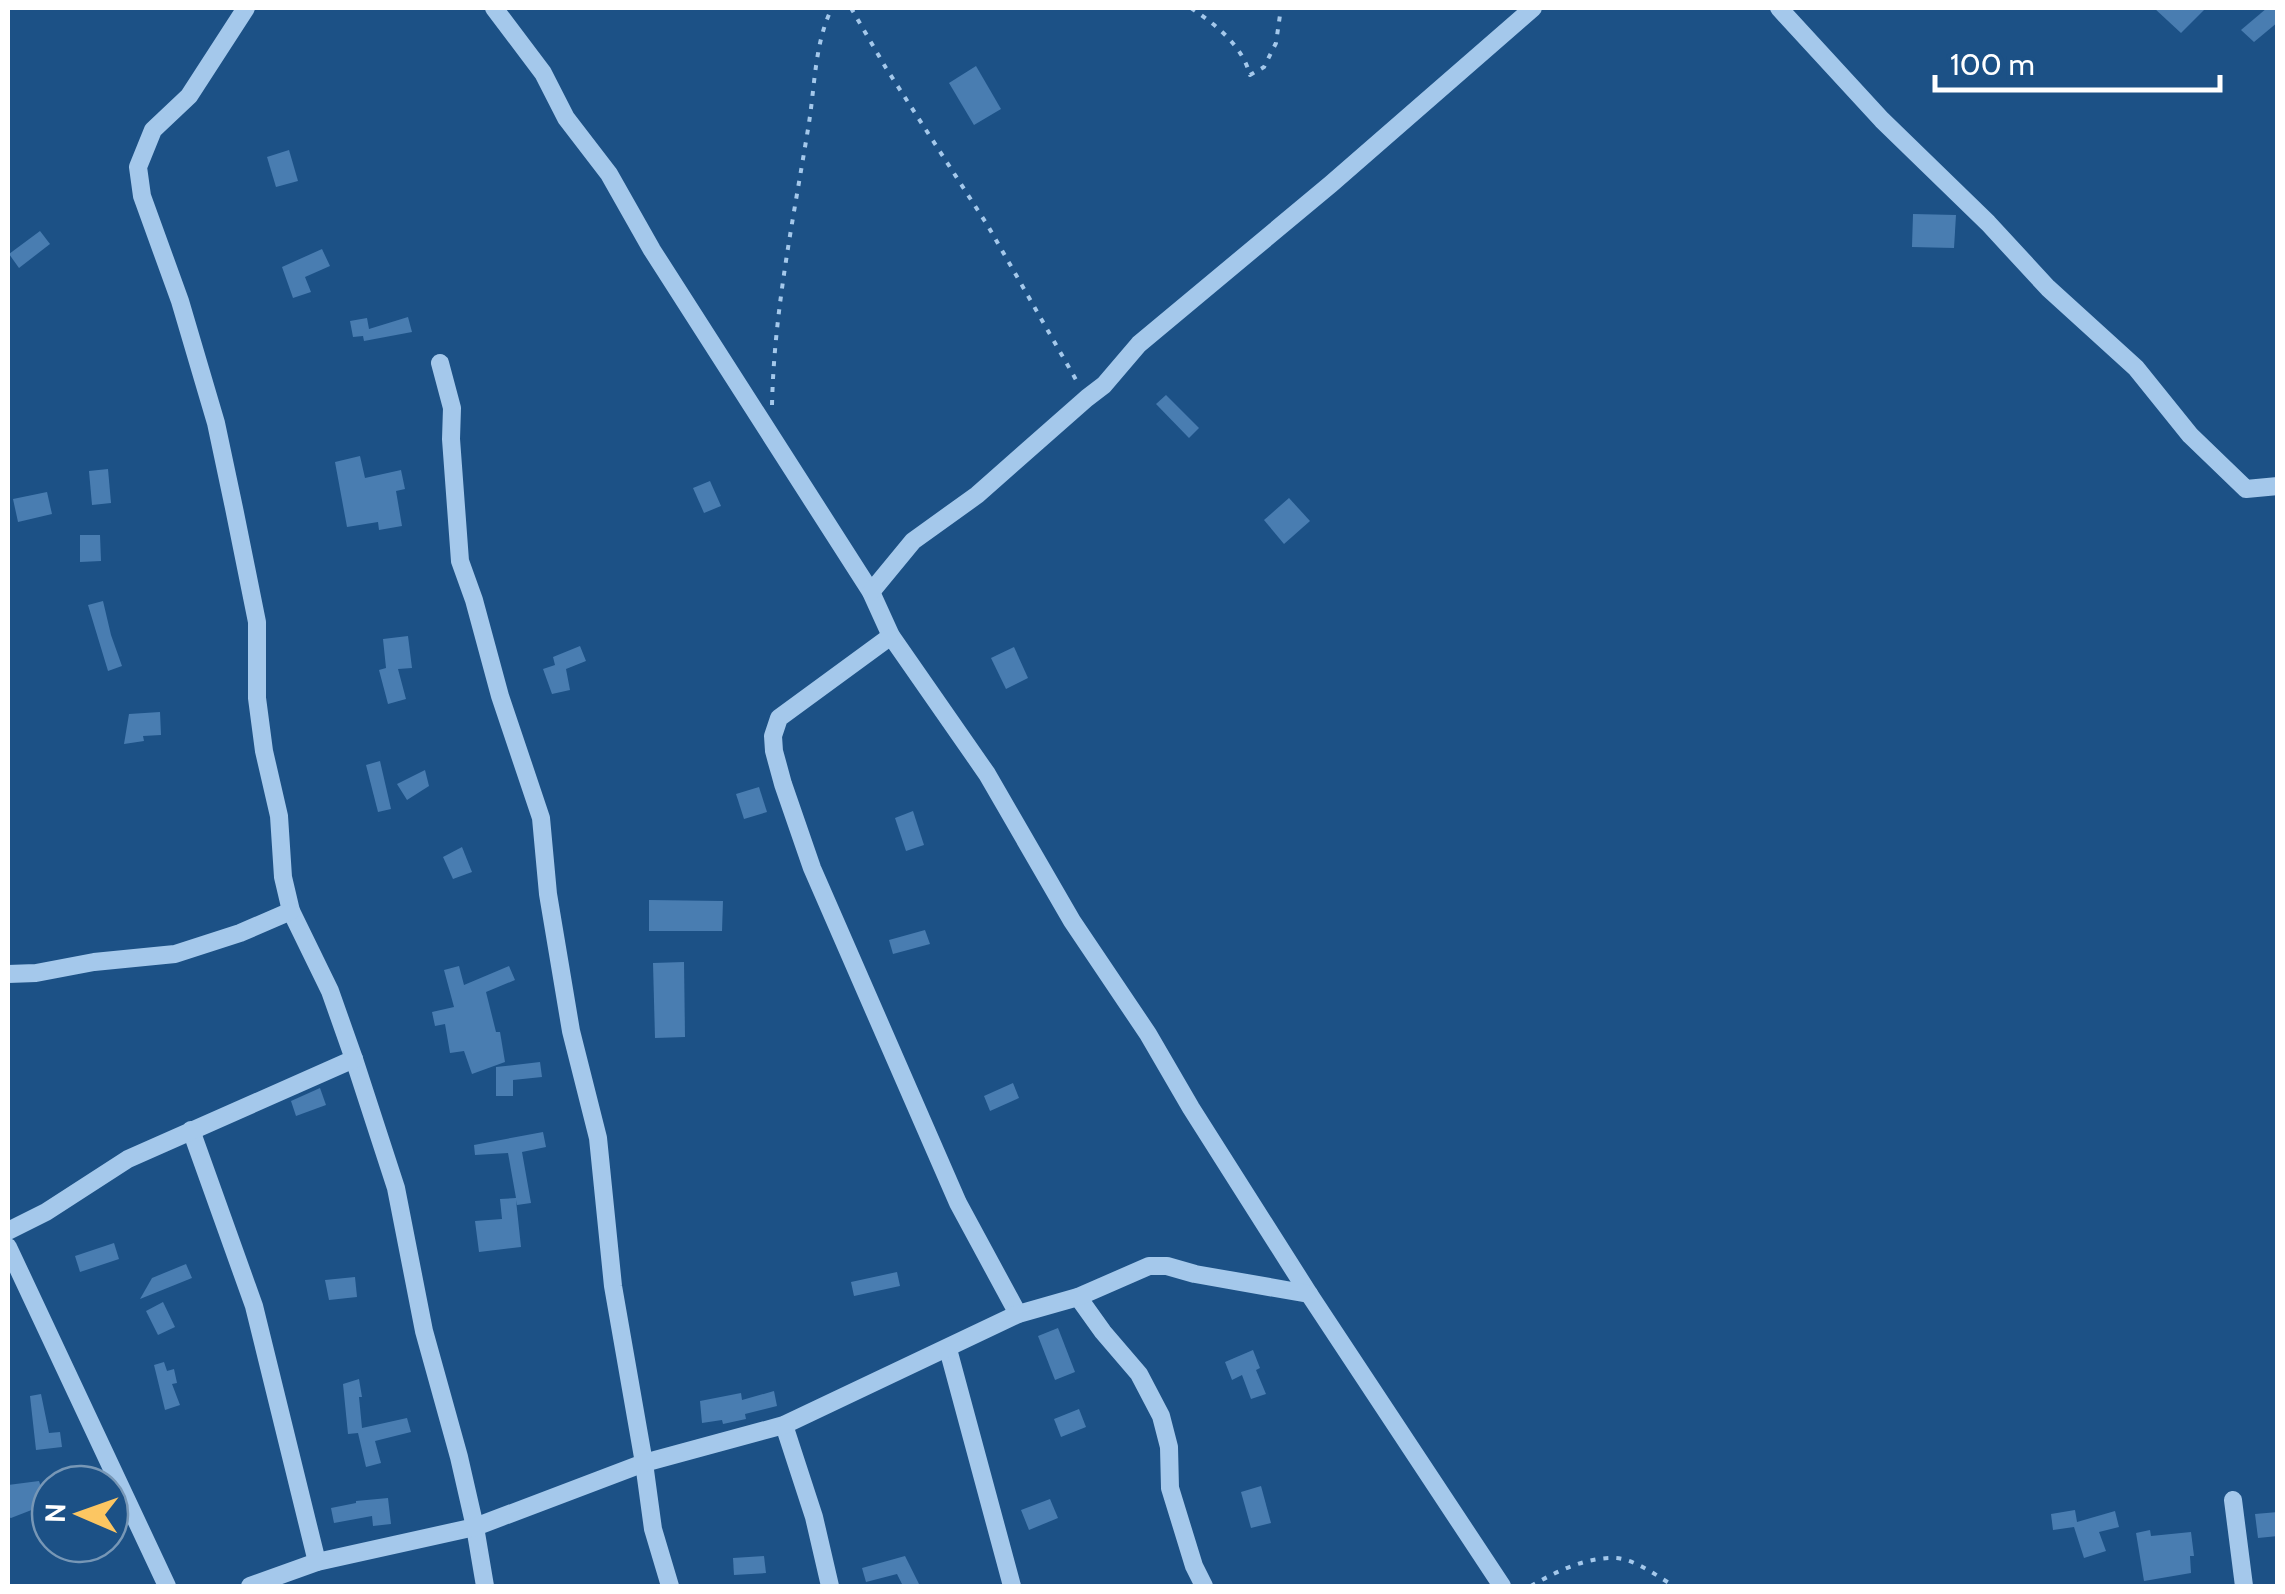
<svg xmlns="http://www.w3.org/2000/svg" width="2285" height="1594" font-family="Cabin,sans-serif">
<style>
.building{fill:#497db1}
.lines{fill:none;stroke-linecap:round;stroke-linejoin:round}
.path{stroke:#a4c8eb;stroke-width:4;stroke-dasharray:5 8;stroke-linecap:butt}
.minor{stroke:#a4c8eb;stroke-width:18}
</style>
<rect width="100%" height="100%" fill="#1c5186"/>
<g class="building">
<path d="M2154,8H2206L2181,33Z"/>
<path d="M2267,8H2278V22L2254,42L2241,30Z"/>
<path d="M976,66L1001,109L974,125L949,83Z"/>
<path d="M289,150L298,181L276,187L267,157Z"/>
<path d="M1913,214L1956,215L1954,248L1912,247Z"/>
<path d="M40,231L50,244L19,268L9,254Z"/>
<path d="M322,249L330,266L305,277L311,292L293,298L282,267Z"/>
<path d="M408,317L412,332L364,341L363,336L353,337L350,321L367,318L369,329Z"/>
<path d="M1166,395L1199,428L1189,438L1156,404Z"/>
<path d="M360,456L365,478L401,470L405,489L396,491L402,526L379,530L378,522L347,527L335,462Z"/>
<path d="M108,469L111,503L92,505L89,471Z"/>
<path d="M710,481L721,506L704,513L693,488Z"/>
<path d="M47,492L52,514L18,522L13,499Z"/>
<path d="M1289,498L1310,521L1284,544L1264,520Z"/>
<path d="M80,535H100L101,561L80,562Z"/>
<path d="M103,601L111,635L122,666L108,671L88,605Z"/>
<path d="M408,636L412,668L398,669L406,699L388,704L379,670L386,668L383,639Z"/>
<path d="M580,646L586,661L566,669L570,690L552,694L543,669L555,665L553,657Z"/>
<path d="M1014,647L1028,678L1006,689L991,658Z"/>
<path d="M160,712L161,735L143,736L144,741L124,744L129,714Z"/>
<path d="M380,761L391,809L378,812L366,765Z"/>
<path d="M425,770L429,786L407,800L397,784Z"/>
<path d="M759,787L767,812L744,819L736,794Z"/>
<path d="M913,811L924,845L906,851L895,818Z"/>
<path d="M462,847L472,872L453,879L443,857Z"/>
<path d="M649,900L723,901L722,931H649Z"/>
<path d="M925,930L930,944L893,954L889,940Z"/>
<path d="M684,962L685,1037L655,1038L653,963Z"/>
<path d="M459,966L464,985L509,966L515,980L486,992L496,1032H500L505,1062L472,1074L464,1051L450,1053L445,1024L435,1026L432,1012L454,1007L444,970Z"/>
<path d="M540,1062L542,1077L513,1080V1096H496V1067Z"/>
<path d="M1013,1083L1019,1098L990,1111L984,1096Z"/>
<path d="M320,1088L326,1105L296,1116L291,1101Z"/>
<path d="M543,1132L546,1147L522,1152L531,1203L517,1205L516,1200L521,1247L479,1252L475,1221L502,1219L500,1199L516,1198L508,1153L475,1155L474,1145Z"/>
<path d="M114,1243L119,1259L80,1272L75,1256Z"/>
<path d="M186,1264L192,1278L140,1299L152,1278Z"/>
<path d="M897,1272L900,1286L854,1296L851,1282Z"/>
<path d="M355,1277L357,1297L329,1300L325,1280Z"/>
<path d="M163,1302L175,1327L158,1335L146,1311Z"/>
<path d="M1058,1328L1075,1372L1055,1380L1038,1336Z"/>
<path d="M1253,1350L1260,1368L1256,1370L1266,1394L1251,1399L1242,1375L1232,1380L1225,1362Z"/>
<path d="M164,1362L167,1371L174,1369L177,1383L172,1384L180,1405L165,1410L154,1365Z"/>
<path d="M359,1379L362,1397H359L362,1428L407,1418L411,1432L375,1441L381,1463L366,1467L358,1433L348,1434L343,1384Z"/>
<path d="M774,1391L777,1406L745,1414L746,1419L723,1424L722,1420L702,1423L700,1401L741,1393L742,1400Z"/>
<path d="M41,1394L49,1433L60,1432L62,1447L36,1450L30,1396Z"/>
<path d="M1079,1409L1086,1427L1061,1437L1054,1419Z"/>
<path d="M39,1481L47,1504L11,1518L8,1517V1485Z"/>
<path d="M1261,1486L1271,1523L1251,1528L1241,1492Z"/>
<path d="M388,1498L391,1524L373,1526L372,1516L334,1523L331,1508L356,1503V1501Z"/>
<path d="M1050,1499L1058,1518L1029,1530L1021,1510Z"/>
<path d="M2075,1510L2077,1522L2115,1511L2119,1527L2099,1532L2106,1551L2084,1558L2074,1527L2053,1530L2051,1514Z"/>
<path d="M2278,1512V1536L2258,1538L2255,1514Z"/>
<path d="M2150,1530L2151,1536L2191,1532L2194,1556H2190L2191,1573L2144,1581L2136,1533Z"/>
<path d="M764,1556L766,1573L734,1575L733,1558Z"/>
<path d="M905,1556L920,1586H903L897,1574L866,1582L862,1568Z"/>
</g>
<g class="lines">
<g class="path">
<path d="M851,8L886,68L988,226L1079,385"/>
<path d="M1191,8C1216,25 1242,45 1250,75L1264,67L1276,43L1281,8"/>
<path d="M772,405C774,312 793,221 808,129C815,89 814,44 832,8"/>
<path d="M1531,1586C1555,1572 1586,1557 1615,1558C1635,1559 1657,1576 1674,1586"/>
</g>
<g class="minor">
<path d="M246,8L189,96L153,130L138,167L142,196L180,301L216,423L234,508L257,622V698L264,751L279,816L283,877L291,911L330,991L354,1059L396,1188L424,1331L459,1457L475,1527L485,1586"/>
<path d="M494,8L543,73L566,118L609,174L652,250L871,592L891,636L987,774L1072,921L1148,1034L1191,1108L1309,1294L1502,1586"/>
<path d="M1779,8L1882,120L1988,223L2048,288L2136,368L2190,435L2246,489L2278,486"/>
<path d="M440,363L452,408L451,439L460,561L474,600L500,696L541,818L548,894L571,1031L598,1138L613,1286L644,1463L653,1529L670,1586"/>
<path d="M871,592L913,541L977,495L1087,398L1104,385L1139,344L1331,184L1533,8"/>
<path d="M891,636L779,718L773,736L774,751L783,784L812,868L958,1203L1018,1314"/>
<path d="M8,974L36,973L94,962L175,954L240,933L291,911"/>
<path d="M191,1130L254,1306L317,1562"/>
<path d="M8,1231L46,1212L128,1159L354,1059"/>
<path d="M8,1247L167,1586"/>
<path d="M1078,1297L1103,1332L1139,1374L1161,1416L1169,1447L1170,1488L1194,1566L1204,1586"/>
<path d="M948,1349L1012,1586"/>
<path d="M784,1425L814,1517L830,1586"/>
<path d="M2233,1500L2244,1586"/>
<path d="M250,1586L317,1562L475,1527L644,1463L784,1425L1018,1314L1078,1297L1149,1266H1167L1195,1274L1309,1294"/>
</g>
</g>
<rect width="2285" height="1594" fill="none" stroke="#ffffff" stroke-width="20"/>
<g transform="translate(80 1514) rotate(272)"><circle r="48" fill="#1c5186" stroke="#7797b6" stroke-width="2.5"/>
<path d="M0-8L18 38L0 25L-18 38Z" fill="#fcc662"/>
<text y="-15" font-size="28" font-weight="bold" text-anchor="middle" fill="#ffffff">N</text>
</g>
<path d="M1935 75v15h285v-15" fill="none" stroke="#ffffff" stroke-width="5"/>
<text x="1950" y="75" font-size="30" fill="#ffffff" stroke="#1c5186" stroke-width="8" paint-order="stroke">100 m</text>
</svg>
